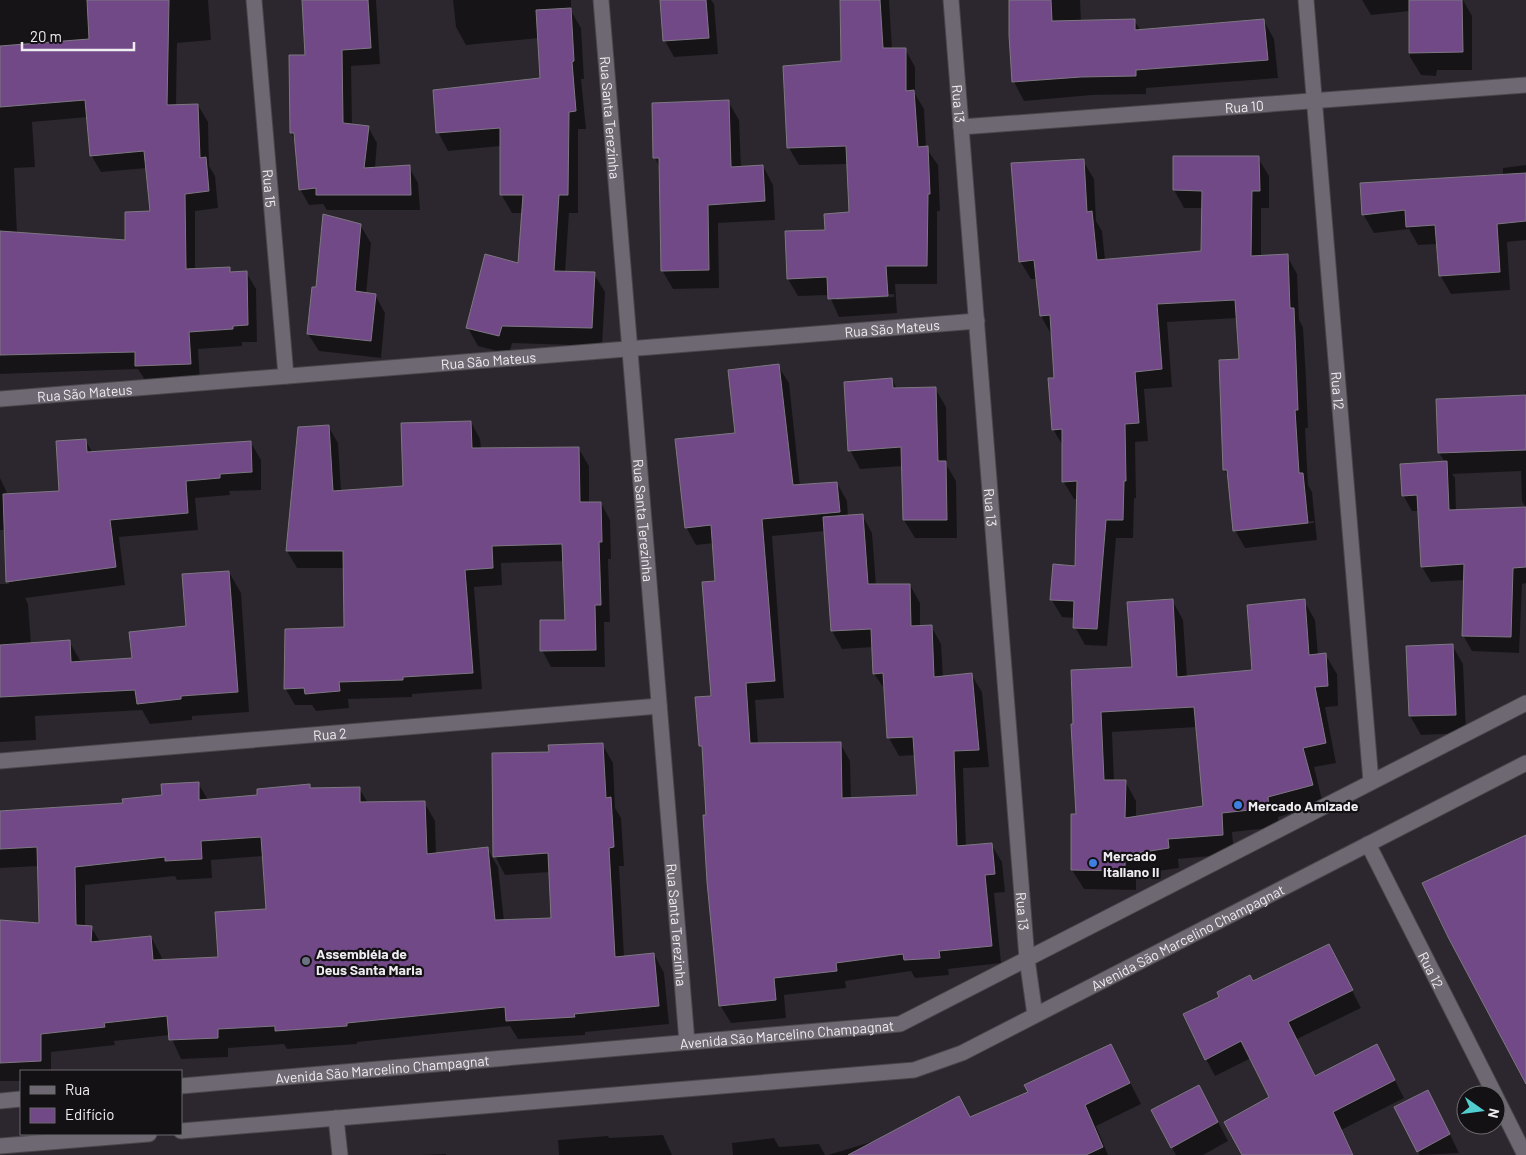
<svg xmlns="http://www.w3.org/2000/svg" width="1526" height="1155" font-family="Barlow,sans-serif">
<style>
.shadow{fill:#0007;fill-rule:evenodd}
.building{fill:#714987;stroke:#7d7881;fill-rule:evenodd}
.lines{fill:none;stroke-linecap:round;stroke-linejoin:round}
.minor-casing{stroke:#49454b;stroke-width:17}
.tertiary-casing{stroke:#49454b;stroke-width:17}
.minor{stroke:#6d6871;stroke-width:15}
.tertiary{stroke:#6d6871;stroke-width:15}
.shop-dot{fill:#3f7fe0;stroke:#131114;stroke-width:2}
.worship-dot{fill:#6b7280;stroke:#131114;stroke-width:2}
.labels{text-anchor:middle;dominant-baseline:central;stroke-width:4.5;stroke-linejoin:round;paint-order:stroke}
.street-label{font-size:14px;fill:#efecf1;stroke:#131114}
.poi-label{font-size:14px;font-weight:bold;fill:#efecf1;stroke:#131114;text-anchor:start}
</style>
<rect width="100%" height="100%" fill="#2c272e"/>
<g class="shadow">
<path d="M0,0H208L211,40L177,43L176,106L198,105L208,122L209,166L215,176L218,208L195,211V270L229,269L232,273L246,272L256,289L257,342H242V346L198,349L200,381L147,383L138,369L0,374ZM88,117L91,155L101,172L147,168L151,212L127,242L17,234L14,168L35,167L32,122Z"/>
<path d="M302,0H376L380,64L351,66L352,125L368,127L377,143L375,168L409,167L418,183L420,210H327L323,204L309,205L300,189L295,140L291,133L307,56Z"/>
<path d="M453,0H571V11L581,28L584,79H581L586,129H578V213H569L565,272L594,274L605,292L602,346L512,343L509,354L478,346L468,328L519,264L523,213H512L501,194V146L448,151L438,132L542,79L539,38L466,45L456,27Z"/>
<path d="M661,0H711L714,4L718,54L674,57L665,41Z"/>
<path d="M841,0H889L892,50L905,49L915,67V94L924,109L926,148L938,165L940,211H937V284H895L897,313L839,317L829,295L798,296L788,279L826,231L851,213L848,164L799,165L789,148L784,67L843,63ZM894,294V297L836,300V298Z"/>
<path d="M1010,0H1080L1081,22L1134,20L1141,31L1264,21L1274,39L1278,78L1146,88V94L1092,95L1024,101L1014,82Z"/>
<path d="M1362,0H1463L1472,16V70H1437L1436,76L1421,75L1410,57V11L1371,15Z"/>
<path d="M728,101L739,120L741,168L763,166L773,185L775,220L718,223L719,288L673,289L662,270L660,168L655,158Z"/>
<path d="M1174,157L1258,158L1269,176V208H1261V257L1287,256L1297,274L1299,320L1303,327L1306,379L1308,428H1305L1308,485L1312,492L1317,540L1245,548L1235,530L1229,478L1224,470L1240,360L1237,318L1167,322L1172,387L1144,389L1148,441L1135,442L1136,498H1134L1133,538H1116L1107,646L1085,645L1075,627V618L1062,617L1051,599L1076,568L1078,499H1074L1063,481V446L1053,429L1055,379L1051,334L1041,316L1037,279H1031L1020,261L1083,161L1094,179L1096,221L1102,231L1105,260L1202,252L1203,208H1184L1174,190ZM1314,521V523L1241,531V528Z"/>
<path d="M1526,165V240L1507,242L1510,290L1451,294L1440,275L1438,244L1418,245L1409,229L1374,233L1363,214L1503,175V168Z"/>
<path d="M360,225L371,243L366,294L375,295L385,313L381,358L319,351L308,334L318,289Z"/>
<path d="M778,366L789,383L800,486L837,483L847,501L848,516L862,515L872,533L876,586L910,585L920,603V626H931L941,644L943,677L971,674L982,692L989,767L963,768L966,847L991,844L1002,862L1005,892L994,893L1001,963L948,969L949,975L915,978L911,971L845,981L846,988L784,995L786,1018L731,1023L720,1005L704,751L701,746L696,698L713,697L717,582L714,543L696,545L686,527L737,434ZM825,531L832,631L842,649L873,647L874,674L886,691L889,738L899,756L915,755L918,797L851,799L850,761L840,743L758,744L755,700L784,698L772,536Z"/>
<path d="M892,379L897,390L935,388L946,407L947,466L956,481L957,538H915L904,520L903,466L860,469L850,450Z"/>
<path d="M1525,391H1526V508L1522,501L1521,471L1452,474L1455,478L1456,511L1526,508V583L1522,584L1519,653L1472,651L1463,635L1465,580L1431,582L1422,567L1419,511H1412L1403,495L1445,462L1439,453L1438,400L1526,397Z"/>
<path d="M471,422L480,439L481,449H579L589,466V503H601L610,520L611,559H608L610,622H604L605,667H551L542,650L567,621L564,561L501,563L502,585L474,587L482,689L412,694V697L348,699L349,708L316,711L312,705H295L285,688L345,628V568H297L287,551L328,426L338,443L341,491L404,487Z"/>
<path d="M85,440L93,453L251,443L261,460V490L229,491L230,495L195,498L198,530L119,537L125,585L25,598L28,604L31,644L69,641L81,662L133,659L187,627L229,572L241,593L249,712L192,716V720L150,724L142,710L35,716L36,740L0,742V584H9L6,530H0V478L8,495L61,492Z"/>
<path d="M1172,600L1183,620L1187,677L1253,671L1304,601L1315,620L1318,655L1325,654L1337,674L1338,706L1325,707L1336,763L1314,767L1323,804L1278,817L1279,827L1232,832L1234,854L1178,859L1179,868L1136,874V890L1084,889L1072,870L1077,816L1072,726L1134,668ZM1197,727L1205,807L1136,818V801L1125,781L1114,782L1112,732Z"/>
<path d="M1452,645L1463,664L1466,733L1421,735L1410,716L1408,647Z"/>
<path d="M602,744L613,763L615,808L621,818L624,866H619L624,957L654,954L664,973L669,1024L585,1032V1035L518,1039L510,1026L357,1042V1044L287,1049L284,1044L228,1048V1057L181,1059L170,1035L114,1041L115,1045L51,1052V1071H21V1081H0V921L40,924L39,866L0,868V811L124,804L163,796L198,783L208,800L259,796L309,786L312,790L359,788L368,803L424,802L435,821L436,854L487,848L498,867L504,921L552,919L550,872L505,875L495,856L550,753ZM264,856L267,910L219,958L162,961L161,956L151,937L100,942L91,927H85V885L175,876L177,880L212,878L211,860Z"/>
<path d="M1329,945L1361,1008L1297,1039L1316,1077L1386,1063L1404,1098L1341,1130L1354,1155H1243L1271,1097L1251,1058L1215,1076L1206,1059L1253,983Z"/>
<path d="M1111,1045L1141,1104L1096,1126L1108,1155H828L881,1139L970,1118L1029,1093Z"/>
<path d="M1209,1105L1228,1141L1203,1155H1176L1152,1111Z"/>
<path d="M1395,1108L1438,1110L1459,1153L1420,1155Z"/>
<path d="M663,1135L672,1155H559L558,1140L608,1136L609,1138Z"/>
<path d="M774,1138L779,1147L819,1144L825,1155H733L732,1143Z"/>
<path d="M446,1154V1155H421Z"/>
</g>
<g class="building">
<path d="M87,0H169L167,105L198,104L200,158L206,157L209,191L185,194L186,269L230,267V272L247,271L248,325L233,326V329L189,332L191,364L135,366V352L0,355V231L125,240V212L150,211L144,151L90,156L85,100L0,107V46L89,39Z"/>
<path d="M302,0H368L371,48L342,50L343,123L369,126L364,168L410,165L411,195H316V188L299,190L294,133H290L289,55H305Z"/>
<path d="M660,0H706L709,38L663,41Z"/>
<path d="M840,0H880L883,48H906V91L914,90L918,147L928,146L930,194H928L927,266H886L888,296L828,299L827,277L787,279L785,231L825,230L824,214L849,212L846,146L787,148L783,66L841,61Z"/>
<path d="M1009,0H1051L1052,21L1135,19V30L1264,19L1268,60L1136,70V76L1081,77L1012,82L1009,35Z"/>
<path d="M1409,0H1462L1463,52L1409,53Z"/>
<path d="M571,8L574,61L572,62L576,111L569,112L568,195H559L554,271L595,272L592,328L502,326L499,336L466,328L485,254L518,263L523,195H500V128L436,133L433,90L540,78L536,10Z"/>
<path d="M729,100L731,167L763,165L765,201L708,205L709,270L661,271L659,158H653L652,103Z"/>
<path d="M1173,156H1259L1260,191H1252L1251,256L1288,254L1290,308H1294L1296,360L1298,410H1295L1299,473H1303L1308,523L1233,531L1227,470H1223L1219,360L1239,359L1235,300L1157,304L1162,369L1135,372L1139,423L1125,424L1126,481H1124L1123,520H1106L1097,629L1073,628L1074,601L1050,600L1053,564L1075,566L1077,481L1062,482V429L1052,430L1048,378H1054L1050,315L1040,316L1034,260L1019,262L1011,163L1084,159L1087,212L1092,211L1097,260L1201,251L1202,191L1173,190Z"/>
<path d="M1526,173V221L1497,224L1500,272L1439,276L1435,225L1406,227L1405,210L1362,215L1360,183Z"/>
<path d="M323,214L361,224L355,291L376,294L371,341L307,334L312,287H316Z"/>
<path d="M779,364L793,485L837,482L840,512L762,519L775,681L746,683L750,743L841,742L842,798L917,795L913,737L887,738L883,673L873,674L871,629L831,631L823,517L863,514L868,584H910L911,626L932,625L934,677L972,673L979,750L954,751L957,846L992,843L995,874L985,875L992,946L939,951L940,958L904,960L903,954L836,963L837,971L774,978L776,1000L719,1006L707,882L703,815H706L702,746H699L695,697L711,696L702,582L715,581L711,525L685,528L675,439L735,433L728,370Z"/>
<path d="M892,378L893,388L936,387L938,461H946L947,520H903L901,447L848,451L844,382Z"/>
<path d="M1526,395V450L1438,453L1436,399Z"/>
<path d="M471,421L472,448L579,447L580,502H601L602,542H599L601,605H595L596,650L540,651V620H565L562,544L492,546L493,568L465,570L473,673L403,677V680L339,682L340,691L305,694L304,688L284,689L285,629L344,627L343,551H286L298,427L329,425L333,491L403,486L401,423Z"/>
<path d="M86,439L87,452L251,441L252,472L220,474V478L186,481L188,513L110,520L116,567L6,582L3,494L59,491L56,441Z"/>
<path d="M1447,461L1449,510L1526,507V567L1513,568L1511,637L1462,636L1464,564L1421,567L1417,495L1402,496L1400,464Z"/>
<path d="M229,571L238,692L181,696V699L137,704L135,690L0,697V645L70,640L71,662L132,658L129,632L186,626L182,574Z"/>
<path d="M1173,599L1177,677L1252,670L1247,605L1305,599L1309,655L1326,653L1328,686L1315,687L1326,743L1303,748L1313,785L1268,797L1269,808L1222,813L1223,835L1168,839L1169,848L1125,855V871L1071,870V814H1076L1071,724H1073L1071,670L1132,667L1127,602ZM1194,707L1203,806L1125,818L1126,780H1104L1101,712Z"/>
<path d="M1453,644L1456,715L1409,716L1406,646Z"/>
<path d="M603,743L606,798L611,797L614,847L609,848L615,957L654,953L659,1006L574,1014L575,1017L506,1021L505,1007L347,1023V1026L275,1031V1026L218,1029V1038L169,1040L167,1016L104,1023L105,1027L41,1034V1061L0,1063V920L39,923L37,847L0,849V811L123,803L122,799L162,795L161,784L199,782V800L257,795V789L310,784V788L360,787V802L425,801L427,854L488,847L495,920L551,918L548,853L493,857L492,753L549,752L548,745ZM261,837L266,909L215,912L218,957L153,960L151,936L91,942L92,926L76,925L75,867L165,857V861L202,859L201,841Z"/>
<path d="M1526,835V1084L1448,937L1422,883Z"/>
<path d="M1329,944L1353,990L1288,1022L1315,1076L1377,1044L1395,1080L1333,1112L1353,1155H1242L1224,1122L1269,1097L1241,1041L1205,1060L1183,1014L1219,997L1217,992L1250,975L1253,981Z"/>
<path d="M1111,1044L1130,1083L1085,1105L1103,1147L1086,1155H848L959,1096L970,1117L1028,1092L1024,1085Z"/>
<path d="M1199,1085L1218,1122L1171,1148L1151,1110Z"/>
<path d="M1428,1090L1450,1134L1417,1152L1394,1107Z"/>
</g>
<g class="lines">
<g class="minor-casing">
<g id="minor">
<path id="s1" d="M254,0L286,376"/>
<path id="s2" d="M601,0L687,1042"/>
<path id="s3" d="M1306,0L1371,782"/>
<path id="s4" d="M961,127L1526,85"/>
<path id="s5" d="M0,399L977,321"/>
<path id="s6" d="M0,761L659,706"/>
<path id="s7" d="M1368,844L1495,1095"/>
<path d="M1496,1097L1525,1155"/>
<path d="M336,1118L340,1155"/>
</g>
</g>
<g class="tertiary-casing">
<g id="tertiary">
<path id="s8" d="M951,0L1027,959L1035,1015"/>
<path id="s9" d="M181,1086L900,1024L1526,703"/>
<path d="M0,1101L21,1099"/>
<path id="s10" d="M181,1131L914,1070L962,1053L1526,763"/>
<path d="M0,1146L149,1134"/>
</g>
</g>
<use href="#minor" class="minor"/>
<use href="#tertiary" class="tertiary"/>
</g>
<g class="shop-dot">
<circle cx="1238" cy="805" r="5"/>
<circle cx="1093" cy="863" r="5"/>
</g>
<circle class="worship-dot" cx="306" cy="961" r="5"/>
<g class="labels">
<g class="street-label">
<text stroke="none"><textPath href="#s8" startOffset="104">Rua 13</textPath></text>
<text stroke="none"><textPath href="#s4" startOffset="284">Rua 10</textPath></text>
<text stroke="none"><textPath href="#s2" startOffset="118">Rua Santa Terezinha</textPath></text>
<text stroke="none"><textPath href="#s1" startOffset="189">Rua 15</textPath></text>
<text stroke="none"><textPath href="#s5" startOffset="895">Rua São Mateus</textPath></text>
<text stroke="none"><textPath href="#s5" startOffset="490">Rua São Mateus</textPath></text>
<text stroke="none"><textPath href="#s3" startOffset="392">Rua 12</textPath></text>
<text stroke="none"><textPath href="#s5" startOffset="85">Rua São Mateus</textPath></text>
<text stroke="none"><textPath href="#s8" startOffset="509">Rua 13</textPath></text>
<text stroke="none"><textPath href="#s2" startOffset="522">Rua Santa Terezinha</textPath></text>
<text stroke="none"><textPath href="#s6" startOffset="331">Rua 2</textPath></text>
<text stroke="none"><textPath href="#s8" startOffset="914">Rua 13</textPath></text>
<text stroke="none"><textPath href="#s2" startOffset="928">Rua Santa Terezinha</textPath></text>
<text stroke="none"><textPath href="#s10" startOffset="1040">Avenida São Marcelino Champagnat</textPath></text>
<text stroke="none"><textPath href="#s7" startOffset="141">Rua 12</textPath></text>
<text stroke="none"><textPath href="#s9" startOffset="608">Avenida São Marcelino Champagnat</textPath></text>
<text stroke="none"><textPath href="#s9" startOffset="202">Avenida São Marcelino Champagnat</textPath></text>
</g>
<g class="poi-label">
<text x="1248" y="805">Mercado Amizade</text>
<text x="1103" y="855">Mercado<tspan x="1103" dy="16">Italiano II</tspan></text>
<text x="316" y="953">Assembléia de<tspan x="316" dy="16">Deus Santa Maria</tspan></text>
</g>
</g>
<rect x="20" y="1070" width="162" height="65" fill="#131114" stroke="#6b696c"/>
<rect x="30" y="1086" width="25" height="8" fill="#6d6871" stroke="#6b696c"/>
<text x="65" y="1095" font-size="15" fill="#efecf1">Rua</text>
<rect x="30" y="1108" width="25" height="15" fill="#714987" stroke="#6b696c"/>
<text x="65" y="1120" font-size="15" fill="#efecf1">Edifício</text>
<g transform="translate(1481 1110) rotate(104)"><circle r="24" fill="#131114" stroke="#6b696c"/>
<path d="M0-4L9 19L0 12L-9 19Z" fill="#52cdcf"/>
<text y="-8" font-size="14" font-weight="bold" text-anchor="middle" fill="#efecf1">N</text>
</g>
<path d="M22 42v8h112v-8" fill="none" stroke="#efecf1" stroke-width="2.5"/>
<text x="30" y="42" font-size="15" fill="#efecf1" stroke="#131114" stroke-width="4" paint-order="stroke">20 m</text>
</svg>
